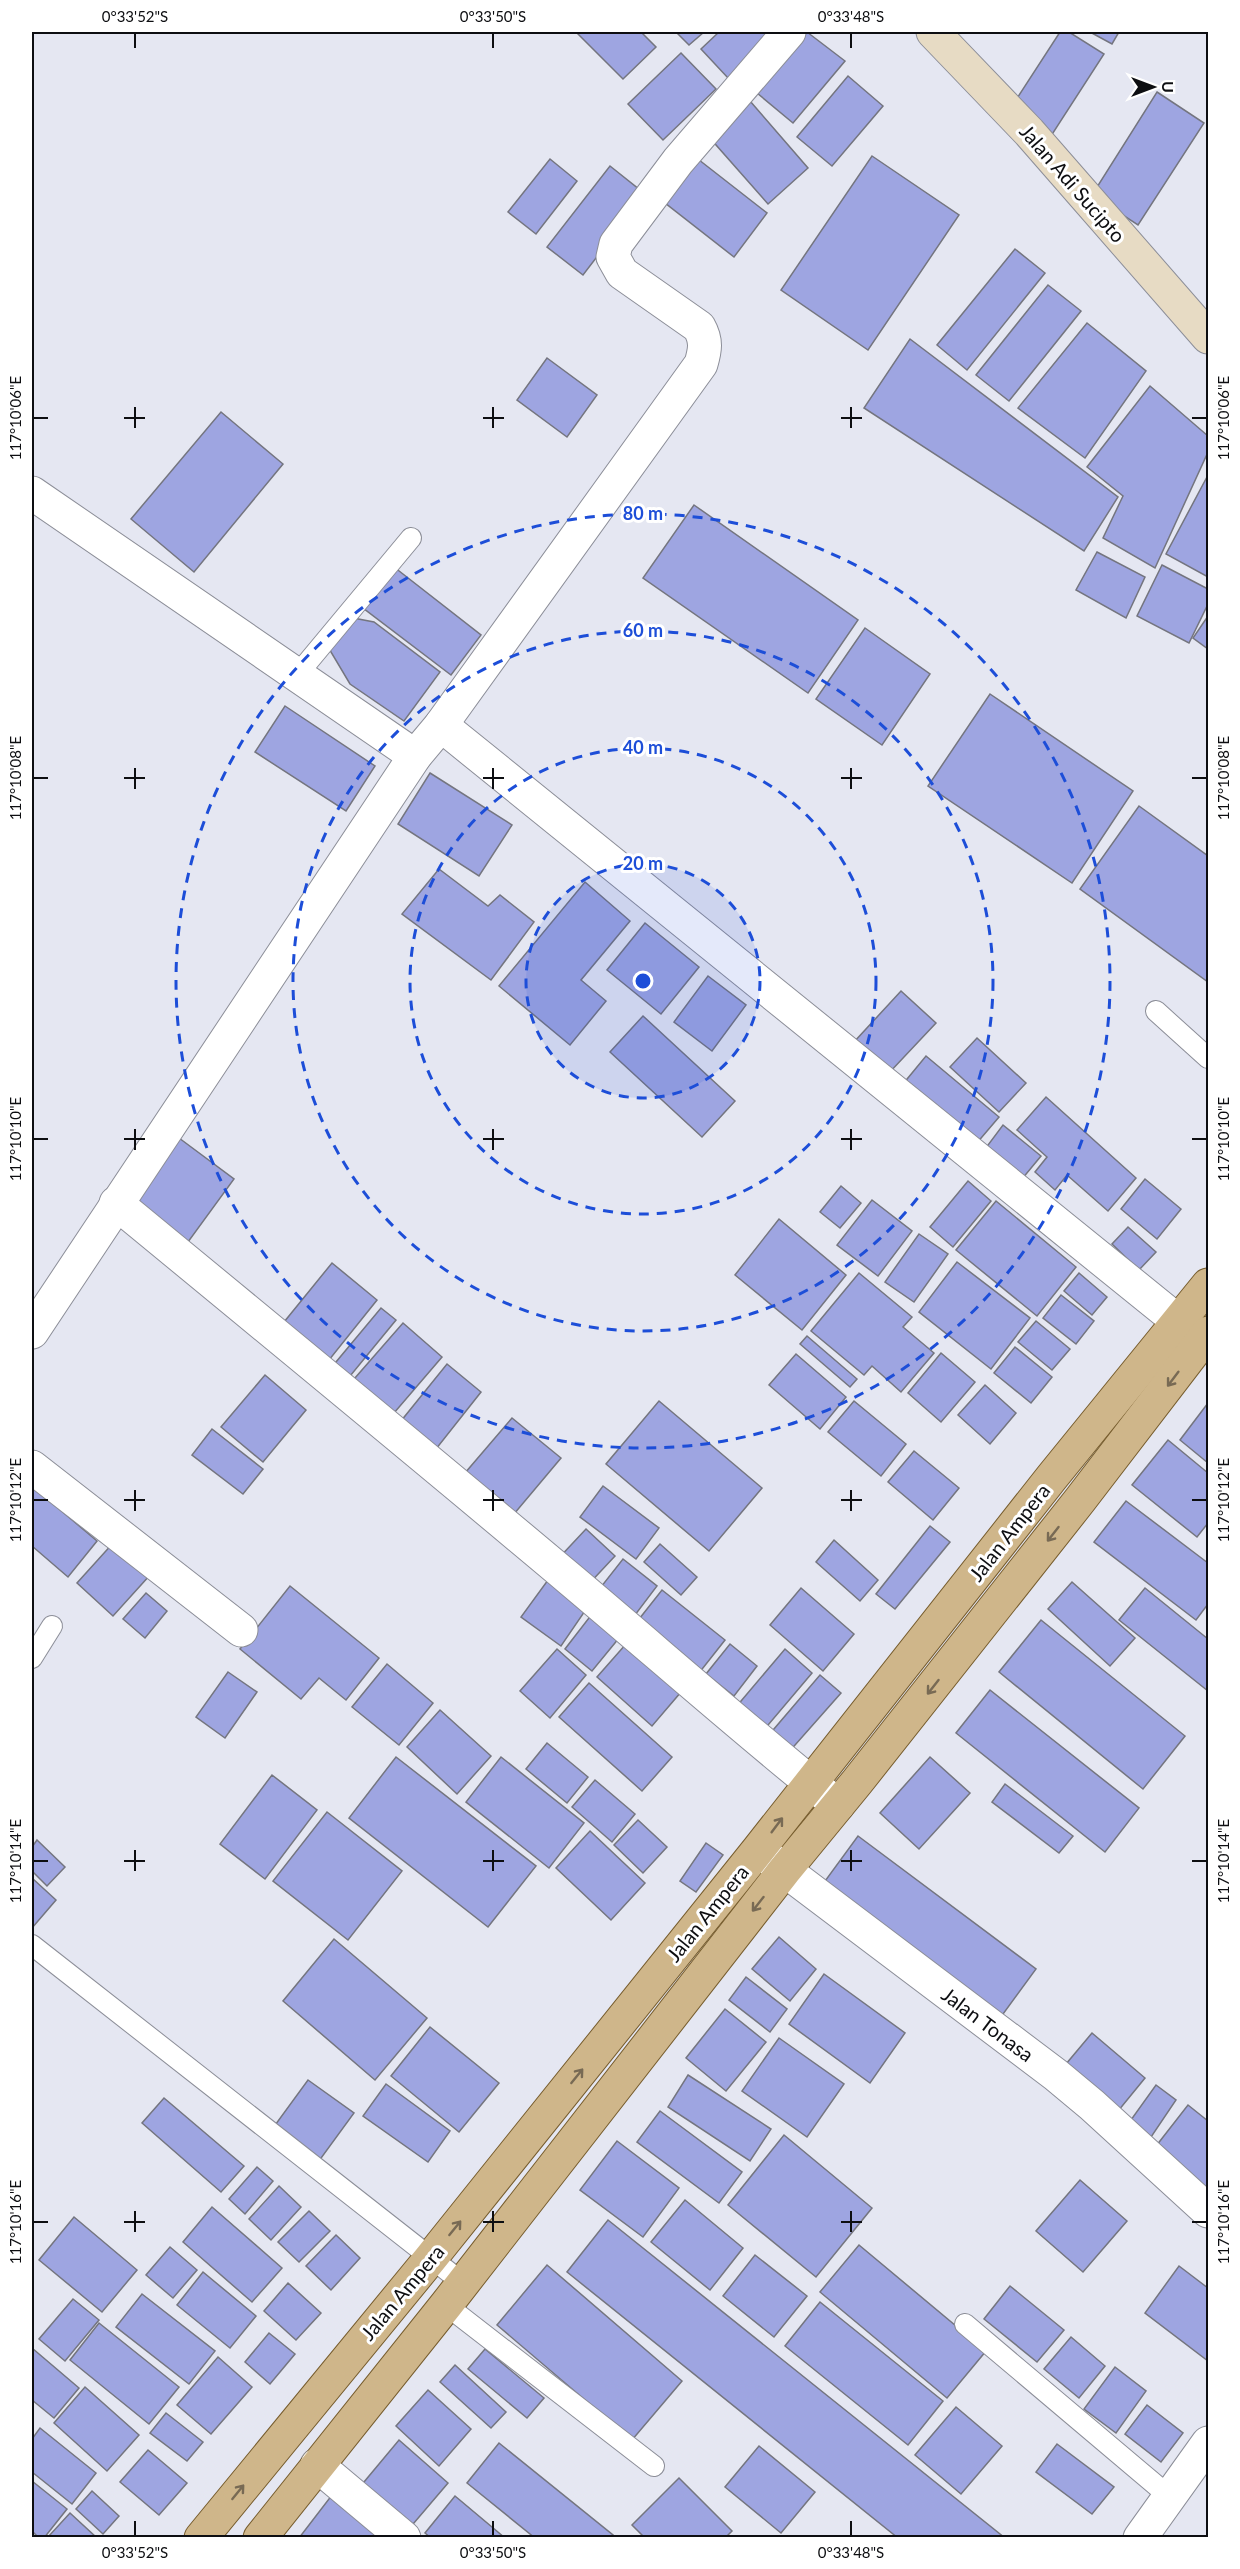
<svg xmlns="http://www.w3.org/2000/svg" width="1240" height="2569" font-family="Lato,sans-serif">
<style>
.building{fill:#9ea5e1;stroke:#74757f;stroke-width:1.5}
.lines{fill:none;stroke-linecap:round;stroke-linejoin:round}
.lane-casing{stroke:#8c8e98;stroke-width:22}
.street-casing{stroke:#8c8e98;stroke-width:35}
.secondary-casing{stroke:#8c8e98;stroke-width:35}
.primary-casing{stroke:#765c2d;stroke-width:35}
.lane{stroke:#fff;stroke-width:20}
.street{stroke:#fff;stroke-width:33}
.secondary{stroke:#e7dbc4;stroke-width:33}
.primary{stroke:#cfb68a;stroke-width:33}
.oneway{stroke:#786a54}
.ticks{fill:none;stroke:#0d0e11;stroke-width:2}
.ring{fill:none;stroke:#1d4ed8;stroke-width:3;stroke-dasharray:10 8}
.labels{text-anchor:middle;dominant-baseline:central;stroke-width:6;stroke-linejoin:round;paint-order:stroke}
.street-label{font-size:20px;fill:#0d0e11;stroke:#fff}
.centre{fill:#1d4ed8;stroke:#fff;stroke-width:3}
.ring-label{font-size:18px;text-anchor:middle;font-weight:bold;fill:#1d4ed8;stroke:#fff;stroke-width:6;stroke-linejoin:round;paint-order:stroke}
.neatline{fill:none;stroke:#0d0e11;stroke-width:2}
.ticks-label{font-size:15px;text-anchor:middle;fill:#0d0e11}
</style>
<rect width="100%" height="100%" fill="#e5e7f2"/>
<g class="building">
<path d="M576,32H641L656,47L623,79Z"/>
<path d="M676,32H704L689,45Z"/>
<path d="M719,32H776L728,78L701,49Z"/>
<path d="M807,32L845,61L793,123L757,93Z"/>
<path d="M1060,32H1069L1104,54L1051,136L1010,109Z"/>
<path d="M1090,32H1119L1112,44Z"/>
<path d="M681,53L716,89L663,140L628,104Z"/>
<path d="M848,76L883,106L832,166L797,137Z"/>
<path d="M1157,92L1204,123L1138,225L1092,195Z"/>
<path d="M750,101L808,168L768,204L709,137Z"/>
<path d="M694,156L767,213L734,257L660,199Z"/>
<path d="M872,156L959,215L868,350L781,290Z"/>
<path d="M550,159L577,181L536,234L508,212Z"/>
<path d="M610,166L645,194L583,275L547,247Z"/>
<path d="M1015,249L1045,273L967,370L937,345Z"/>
<path d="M1048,285L1081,311L1009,401L976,375Z"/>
<path d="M1087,323L1146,371L1085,458L1018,408Z"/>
<path d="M910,339L1118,497L1084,551L864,408Z"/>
<path d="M547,358L597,395L567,437L517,400Z"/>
<path d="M1150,386L1208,436V452L1155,568L1103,538L1123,496L1087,467Z"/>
<path d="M221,412L283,464L194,572L131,519Z"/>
<path d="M1208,475V577L1166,554Z"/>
<path d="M694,505L858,620L808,693L643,578Z"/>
<path d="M1097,552L1145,577L1126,618L1076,590Z"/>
<path d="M1162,565L1208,589V604L1189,643L1137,616Z"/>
<path d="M394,567L481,635L451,675L363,608Z"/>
<path d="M1208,616V649L1193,638Z"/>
<path d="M348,617L374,622L440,672L404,721L350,684L328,647Z"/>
<path d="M865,628L930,674L882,745L816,699Z"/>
<path d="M990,694L1133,791L1072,883L928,786Z"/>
<path d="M285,706L375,766L346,811L255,752Z"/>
<path d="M430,773L512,825L479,876L398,824Z"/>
<path d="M1139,806L1208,856V982L1080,889Z"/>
<path d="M439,869L488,906L500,895L534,922L491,980L402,914Z"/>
<path d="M585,882L630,921L581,980L606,1001L570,1045L499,986Z"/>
<path d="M645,923L699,967L661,1014L607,970Z"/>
<path d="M708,976L746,1005L712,1051L674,1022Z"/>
<path d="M901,991L936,1023L888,1074L854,1042Z"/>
<path d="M643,1016L735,1101L702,1137L610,1052Z"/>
<path d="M977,1038L1026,1083L999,1112L950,1067Z"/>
<path d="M926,1056L999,1117L976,1144L903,1084Z"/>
<path d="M1046,1097L1136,1178L1108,1211L1067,1175L1055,1190L1035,1172L1047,1157L1017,1130Z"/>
<path d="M1003,1125L1041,1156L1022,1179L985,1149Z"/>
<path d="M179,1138L234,1179L188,1242L133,1202Z"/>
<path d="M1145,1179L1181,1209L1157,1239L1121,1209Z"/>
<path d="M968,1181L991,1201L953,1247L930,1227Z"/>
<path d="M841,1186L861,1203L840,1228L820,1212Z"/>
<path d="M872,1200L912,1231L878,1276L837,1245Z"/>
<path d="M996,1201L1076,1267L1037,1316L956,1250Z"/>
<path d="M779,1219L846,1275L802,1330L735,1275Z"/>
<path d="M1128,1227L1156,1252L1139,1270L1112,1244Z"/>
<path d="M919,1234L948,1254L914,1302L885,1282Z"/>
<path d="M957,1262L1030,1318L991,1369L919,1312Z"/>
<path d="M332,1263L377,1300L325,1365L280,1327Z"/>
<path d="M859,1273L912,1317L903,1327L934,1353L901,1392L872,1366L864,1375L811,1331Z"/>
<path d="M1079,1273L1107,1297L1092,1315L1064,1291Z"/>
<path d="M1061,1295L1094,1321L1076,1344L1043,1318Z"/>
<path d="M381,1308L396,1320L346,1381L331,1368Z"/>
<path d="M1036,1321L1070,1349L1052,1370L1018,1342Z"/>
<path d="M403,1323L442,1357L388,1420L348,1386Z"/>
<path d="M807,1336L857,1379L850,1387L800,1344Z"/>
<path d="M1015,1347L1052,1377L1031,1403L994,1373Z"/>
<path d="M941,1353L975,1382L941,1422L908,1393Z"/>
<path d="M796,1354L846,1397L820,1429L769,1385Z"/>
<path d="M447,1364L481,1392L436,1449L401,1421Z"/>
<path d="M265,1375L306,1410L263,1462L221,1427Z"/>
<path d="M985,1385L1016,1413L990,1444L958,1415Z"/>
<path d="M659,1401L762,1488L709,1551L606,1464Z"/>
<path d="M854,1401L906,1444L881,1476L828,1432Z"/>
<path d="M1208,1403V1463L1180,1440Z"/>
<path d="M512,1418L561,1458L514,1514L465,1473Z"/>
<path d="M212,1429L263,1469L243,1494L192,1455Z"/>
<path d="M1168,1440L1208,1473V1523L1197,1537L1132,1485Z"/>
<path d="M914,1451L959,1488L933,1520L888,1482Z"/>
<path d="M32,1486L97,1541L68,1577L32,1546Z"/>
<path d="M603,1486L659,1528L636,1559L580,1517Z"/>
<path d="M1126,1501L1208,1563V1604L1196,1620L1094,1542Z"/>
<path d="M930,1526L950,1542L895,1609L876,1594Z"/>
<path d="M586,1529L615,1556L586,1587L557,1560Z"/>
<path d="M834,1540L878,1580L860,1601L816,1562Z"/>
<path d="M114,1542L150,1575L113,1616L77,1583Z"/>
<path d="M660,1544L697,1577L681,1595L644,1562Z"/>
<path d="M623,1559L657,1586L632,1619L597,1592Z"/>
<path d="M548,1580L587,1608L561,1646L521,1617Z"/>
<path d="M1072,1582L1135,1638L1110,1666L1048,1609Z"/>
<path d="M290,1586L379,1658L346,1700L319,1678L301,1699L240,1649Z"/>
<path d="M801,1588L854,1634L823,1671L770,1625Z"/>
<path d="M1145,1588L1208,1639V1691L1119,1620Z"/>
<path d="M662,1590L725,1640L699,1673L636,1623Z"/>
<path d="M146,1593L167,1611L145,1638L123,1619Z"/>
<path d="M592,1614L619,1638L592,1671L565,1649Z"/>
<path d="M1041,1620L1185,1736L1143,1789L999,1672Z"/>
<path d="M626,1644L681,1692L652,1726L597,1677Z"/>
<path d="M730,1644L757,1666L734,1696L706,1674Z"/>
<path d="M557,1649L586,1675L550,1718L520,1691Z"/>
<path d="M785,1649L812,1673L763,1731L736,1707Z"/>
<path d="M387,1664L433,1703L399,1745L352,1707Z"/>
<path d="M228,1672L257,1692L225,1738L196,1717Z"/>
<path d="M820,1675L841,1693L788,1753L768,1736Z"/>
<path d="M589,1683L672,1757L642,1791L559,1717Z"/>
<path d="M990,1690L1139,1808L1105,1852L956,1733Z"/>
<path d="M440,1710L491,1756L457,1794L407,1747Z"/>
<path d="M547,1743L588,1777L567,1803L526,1769Z"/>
<path d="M396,1757L536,1866L488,1927L349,1818Z"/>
<path d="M501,1757L584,1823L549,1868L466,1802Z"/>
<path d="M930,1757L970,1793L919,1849L880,1813Z"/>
<path d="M272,1775L317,1810L265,1879L220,1844Z"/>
<path d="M595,1780L635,1814L612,1842L572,1807Z"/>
<path d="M1005,1784L1073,1836L1059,1853L992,1802Z"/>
<path d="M327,1812L402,1871L348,1940L273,1881Z"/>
<path d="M638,1820L667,1847L643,1873L614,1845Z"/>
<path d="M590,1831L645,1883L611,1920L556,1868Z"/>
<path d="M858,1836L1036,1969L995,2025L817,1892Z"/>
<path d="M37,1840L65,1867L47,1886L32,1871V1847Z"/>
<path d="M706,1843L723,1855L696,1892L680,1881Z"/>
<path d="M32,1878L56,1900L32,1928Z"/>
<path d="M779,1937L816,1969L790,2001L752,1969Z"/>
<path d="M334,1939L427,2018L375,2080L283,2001Z"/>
<path d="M824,1974L905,2033L870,2083L789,2024Z"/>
<path d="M746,1977L787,2009L770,2032L729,2000Z"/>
<path d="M725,2009L766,2042L726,2091L686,2058Z"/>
<path d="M430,2027L499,2083L459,2132L391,2076Z"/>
<path d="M1092,2033L1145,2078L1114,2116L1061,2070Z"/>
<path d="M779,2038L844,2084L807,2137L742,2091Z"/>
<path d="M688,2075L771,2129L750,2161L668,2107Z"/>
<path d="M308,2080L354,2113L316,2165L270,2132Z"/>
<path d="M386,2084L450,2131L428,2162L363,2116Z"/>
<path d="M1156,2085L1176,2100L1145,2146L1123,2131Z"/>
<path d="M164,2098L244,2166L221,2192L142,2123Z"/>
<path d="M1188,2105L1208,2121V2194L1153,2150Z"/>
<path d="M660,2111L742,2172L719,2203L637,2142Z"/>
<path d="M784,2135L872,2208L816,2277L728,2205Z"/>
<path d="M617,2141L679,2188L643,2237L580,2190Z"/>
<path d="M257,2167L273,2181L245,2214L229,2199Z"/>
<path d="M1080,2180L1127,2221L1083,2272L1036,2231Z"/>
<path d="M279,2186L301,2207L271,2240L249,2219Z"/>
<path d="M685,2200L743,2248L710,2290L651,2242Z"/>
<path d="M212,2207L282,2268L252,2302L183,2242Z"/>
<path d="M309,2211L330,2231L299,2262L278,2242Z"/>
<path d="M74,2217L137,2270L102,2312L39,2260Z"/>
<path d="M608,2220L1005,2538H898L567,2272Z"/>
<path d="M336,2235L360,2258L331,2290L306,2266Z"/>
<path d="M859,2245L986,2351L947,2398L820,2292Z"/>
<path d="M170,2247L197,2270L173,2298L146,2275Z"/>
<path d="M755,2255L807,2296L774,2337L723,2296Z"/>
<path d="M547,2265L682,2381L632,2440L497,2325Z"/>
<path d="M1179,2266L1208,2288V2361L1145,2313Z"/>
<path d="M203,2272L256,2316L230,2348L177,2305Z"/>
<path d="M288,2283L321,2313L296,2340L264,2311Z"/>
<path d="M1010,2286L1064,2330L1037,2362L984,2319Z"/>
<path d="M142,2294L215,2351L189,2384L116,2327Z"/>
<path d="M73,2299L99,2320L65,2361L39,2339Z"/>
<path d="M820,2302L943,2401L908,2445L785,2346Z"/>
<path d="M99,2323L179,2387L149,2424L70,2360Z"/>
<path d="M269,2333L295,2354L270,2384L245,2362Z"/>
<path d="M1071,2337L1105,2366L1079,2398L1044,2369Z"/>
<path d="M32,2348L79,2388L54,2418L32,2400Z"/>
<path d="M485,2349L544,2398L527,2418L468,2369Z"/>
<path d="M218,2357L252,2387L211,2434L177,2405Z"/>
<path d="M455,2365L506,2412L491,2428L440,2382Z"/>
<path d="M1115,2367L1146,2391L1116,2433L1084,2409Z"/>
<path d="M85,2387L139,2435L107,2471L54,2423Z"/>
<path d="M428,2390L471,2429L439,2466L396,2426Z"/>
<path d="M1147,2405L1183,2433L1161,2462L1125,2434Z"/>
<path d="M956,2407L1002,2446L961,2494L915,2455Z"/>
<path d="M166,2413L203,2442L187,2461L150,2433Z"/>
<path d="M40,2428L96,2473L72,2504L32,2472V2439Z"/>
<path d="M399,2440L448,2483L408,2530L359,2488Z"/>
<path d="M499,2443L613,2535L611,2538H535L467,2483Z"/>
<path d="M1057,2444L1114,2487L1092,2514L1036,2472Z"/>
<path d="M759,2446L815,2492L781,2533L725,2487Z"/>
<path d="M148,2450L187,2483L159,2515L120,2482Z"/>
<path d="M679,2478L732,2531L725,2538H645L632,2525Z"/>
<path d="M32,2481L67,2509L44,2538H39L32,2531Z"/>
<path d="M92,2491L119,2516L103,2534L76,2509Z"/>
<path d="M332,2495L386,2538H299Z"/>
<path d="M455,2496L505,2538H431L425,2533Z"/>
<path d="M70,2513L97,2538L48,2537Z"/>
</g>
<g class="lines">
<g class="lane-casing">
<g id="lane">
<path d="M297,675L411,538"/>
<path d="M1156,1011L1208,1058"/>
<path d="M32,1658L52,1626"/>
<path d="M32,1945L463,2283"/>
<path d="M446,2305L654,2466"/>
<path d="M965,2324L1170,2497"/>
</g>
</g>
<g class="street-casing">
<g id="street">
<path d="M32,493L415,756"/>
<path d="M441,725L1200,1339"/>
<path d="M116,1203C268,1328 420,1453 571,1580C660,1655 747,1732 838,1805"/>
<path d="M32,1332L415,756L441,725L701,364C705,350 707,341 699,327L622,273L613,257L616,244L678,161L789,32"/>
<path d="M32,1467L241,1630"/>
<path d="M762,1853L1056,2075L1092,2105L1208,2211"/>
<path d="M317,2465L404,2538"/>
<path d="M1140,2538L1208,2443"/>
</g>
</g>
<g class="secondary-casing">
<path id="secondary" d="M933,32L1029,132L1208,337"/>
</g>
<g class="primary-casing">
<g id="primary">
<path d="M201,2538L430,2259L758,1850L1052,1477L1208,1285"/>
<path d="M260,2538L446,2305L784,1871L857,1782L1080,1500L1208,1333"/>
</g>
</g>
<use href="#lane" class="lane"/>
<use href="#street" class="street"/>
<use href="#secondary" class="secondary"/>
<use href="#primary" class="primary"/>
</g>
<defs><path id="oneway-shaft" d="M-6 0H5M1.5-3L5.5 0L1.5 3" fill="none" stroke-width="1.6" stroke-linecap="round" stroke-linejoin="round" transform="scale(1.5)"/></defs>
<g class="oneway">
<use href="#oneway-shaft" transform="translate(1173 1379) rotate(127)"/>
<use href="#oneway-shaft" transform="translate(1053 1534) rotate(128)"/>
<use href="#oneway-shaft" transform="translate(933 1687) rotate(128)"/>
<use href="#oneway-shaft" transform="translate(777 1825) rotate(-53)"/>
<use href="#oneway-shaft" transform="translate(758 1904) rotate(128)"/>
<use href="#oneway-shaft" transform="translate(577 2076) rotate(-51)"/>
<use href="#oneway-shaft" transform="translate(455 2228) rotate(-51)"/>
<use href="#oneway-shaft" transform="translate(238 2492) rotate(-51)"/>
</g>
<path class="ticks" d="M135,33V48M493,33V48M851,33V48M135,407V428M493,407V428M851,407V428M33,418H48M124,418H145M483,418H504M841,418H862M1192,418H1207M135,768V789M493,768V789M851,768V789M33,778H48M124,778H145M483,778H504M841,778H862M1192,778H1207M135,1129V1150M493,1129V1150M851,1129V1150M33,1139H48M124,1139H145M483,1139H504M841,1139H862M1192,1139H1207M135,1490V1511M493,1490V1511M851,1490V1511M33,1500H48M124,1500H145M483,1500H504M841,1500H862M1192,1500H1207M135,1850V1871M493,1850V1871M851,1850V1871M33,1861H48M124,1861H145M483,1861H504M841,1861H862M1192,1861H1207M135,2211V2232M493,2211V2232M851,2211V2232M33,2222H48M124,2222H145M483,2222H504M841,2222H862M1192,2222H1207M135,2521V2536M493,2521V2536M851,2521V2536"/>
<circle cx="643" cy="981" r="117" fill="#1d4ed8" fill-opacity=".12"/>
<g class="ring">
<circle cx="643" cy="981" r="117"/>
<circle cx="643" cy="981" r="233"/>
<circle cx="643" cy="981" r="350"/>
<circle cx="643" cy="981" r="467"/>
</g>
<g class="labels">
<g class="street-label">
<text transform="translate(1073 183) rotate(49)">Jalan Adi Sucipto</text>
<text transform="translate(1009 1532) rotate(-52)">Jalan Ampera</text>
<text transform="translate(707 1913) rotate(-51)">Jalan Ampera</text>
<text transform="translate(988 2024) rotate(37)">Jalan Tonasa</text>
<text transform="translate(402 2292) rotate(-50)">Jalan Ampera</text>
</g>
</g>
<circle cx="643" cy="981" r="9" class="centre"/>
<g class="ring-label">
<text x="643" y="520">80 m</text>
<text x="643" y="637">60 m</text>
<text x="643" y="754">40 m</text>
<text x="643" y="870">20 m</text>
</g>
<rect width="1240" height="2569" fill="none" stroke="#ffffff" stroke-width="66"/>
<g transform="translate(1153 87) rotate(90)" stroke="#ffffff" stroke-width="4.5" paint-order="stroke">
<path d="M0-4.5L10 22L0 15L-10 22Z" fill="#0d0e11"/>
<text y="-9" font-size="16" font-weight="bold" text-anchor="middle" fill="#0d0e11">U</text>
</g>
<rect x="33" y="33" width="1174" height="2503" class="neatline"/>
<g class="ticks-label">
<text x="135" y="22">0°33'52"S</text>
<text x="493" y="22">0°33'50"S</text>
<text x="851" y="22">0°33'48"S</text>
<text transform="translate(1224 418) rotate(-90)" y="5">117°10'06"E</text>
<text transform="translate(16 418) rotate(-90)" y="5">117°10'06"E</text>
<text transform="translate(16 778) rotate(-90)" y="5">117°10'08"E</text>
<text transform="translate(1224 778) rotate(-90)" y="5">117°10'08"E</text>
<text transform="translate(1224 1139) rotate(-90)" y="5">117°10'10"E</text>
<text transform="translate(16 1139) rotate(-90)" y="5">117°10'10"E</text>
<text transform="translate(1224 1500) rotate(-90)" y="5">117°10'12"E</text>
<text transform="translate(16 1500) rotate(-90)" y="5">117°10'12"E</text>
<text transform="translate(1224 1861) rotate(-90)" y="5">117°10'14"E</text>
<text transform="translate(16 1861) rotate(-90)" y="5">117°10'14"E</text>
<text transform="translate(16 2222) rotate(-90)" y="5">117°10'16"E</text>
<text transform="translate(1224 2222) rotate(-90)" y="5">117°10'16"E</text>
<text x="135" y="2558">0°33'52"S</text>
<text x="493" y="2558">0°33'50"S</text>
<text x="851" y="2558">0°33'48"S</text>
</g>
</svg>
